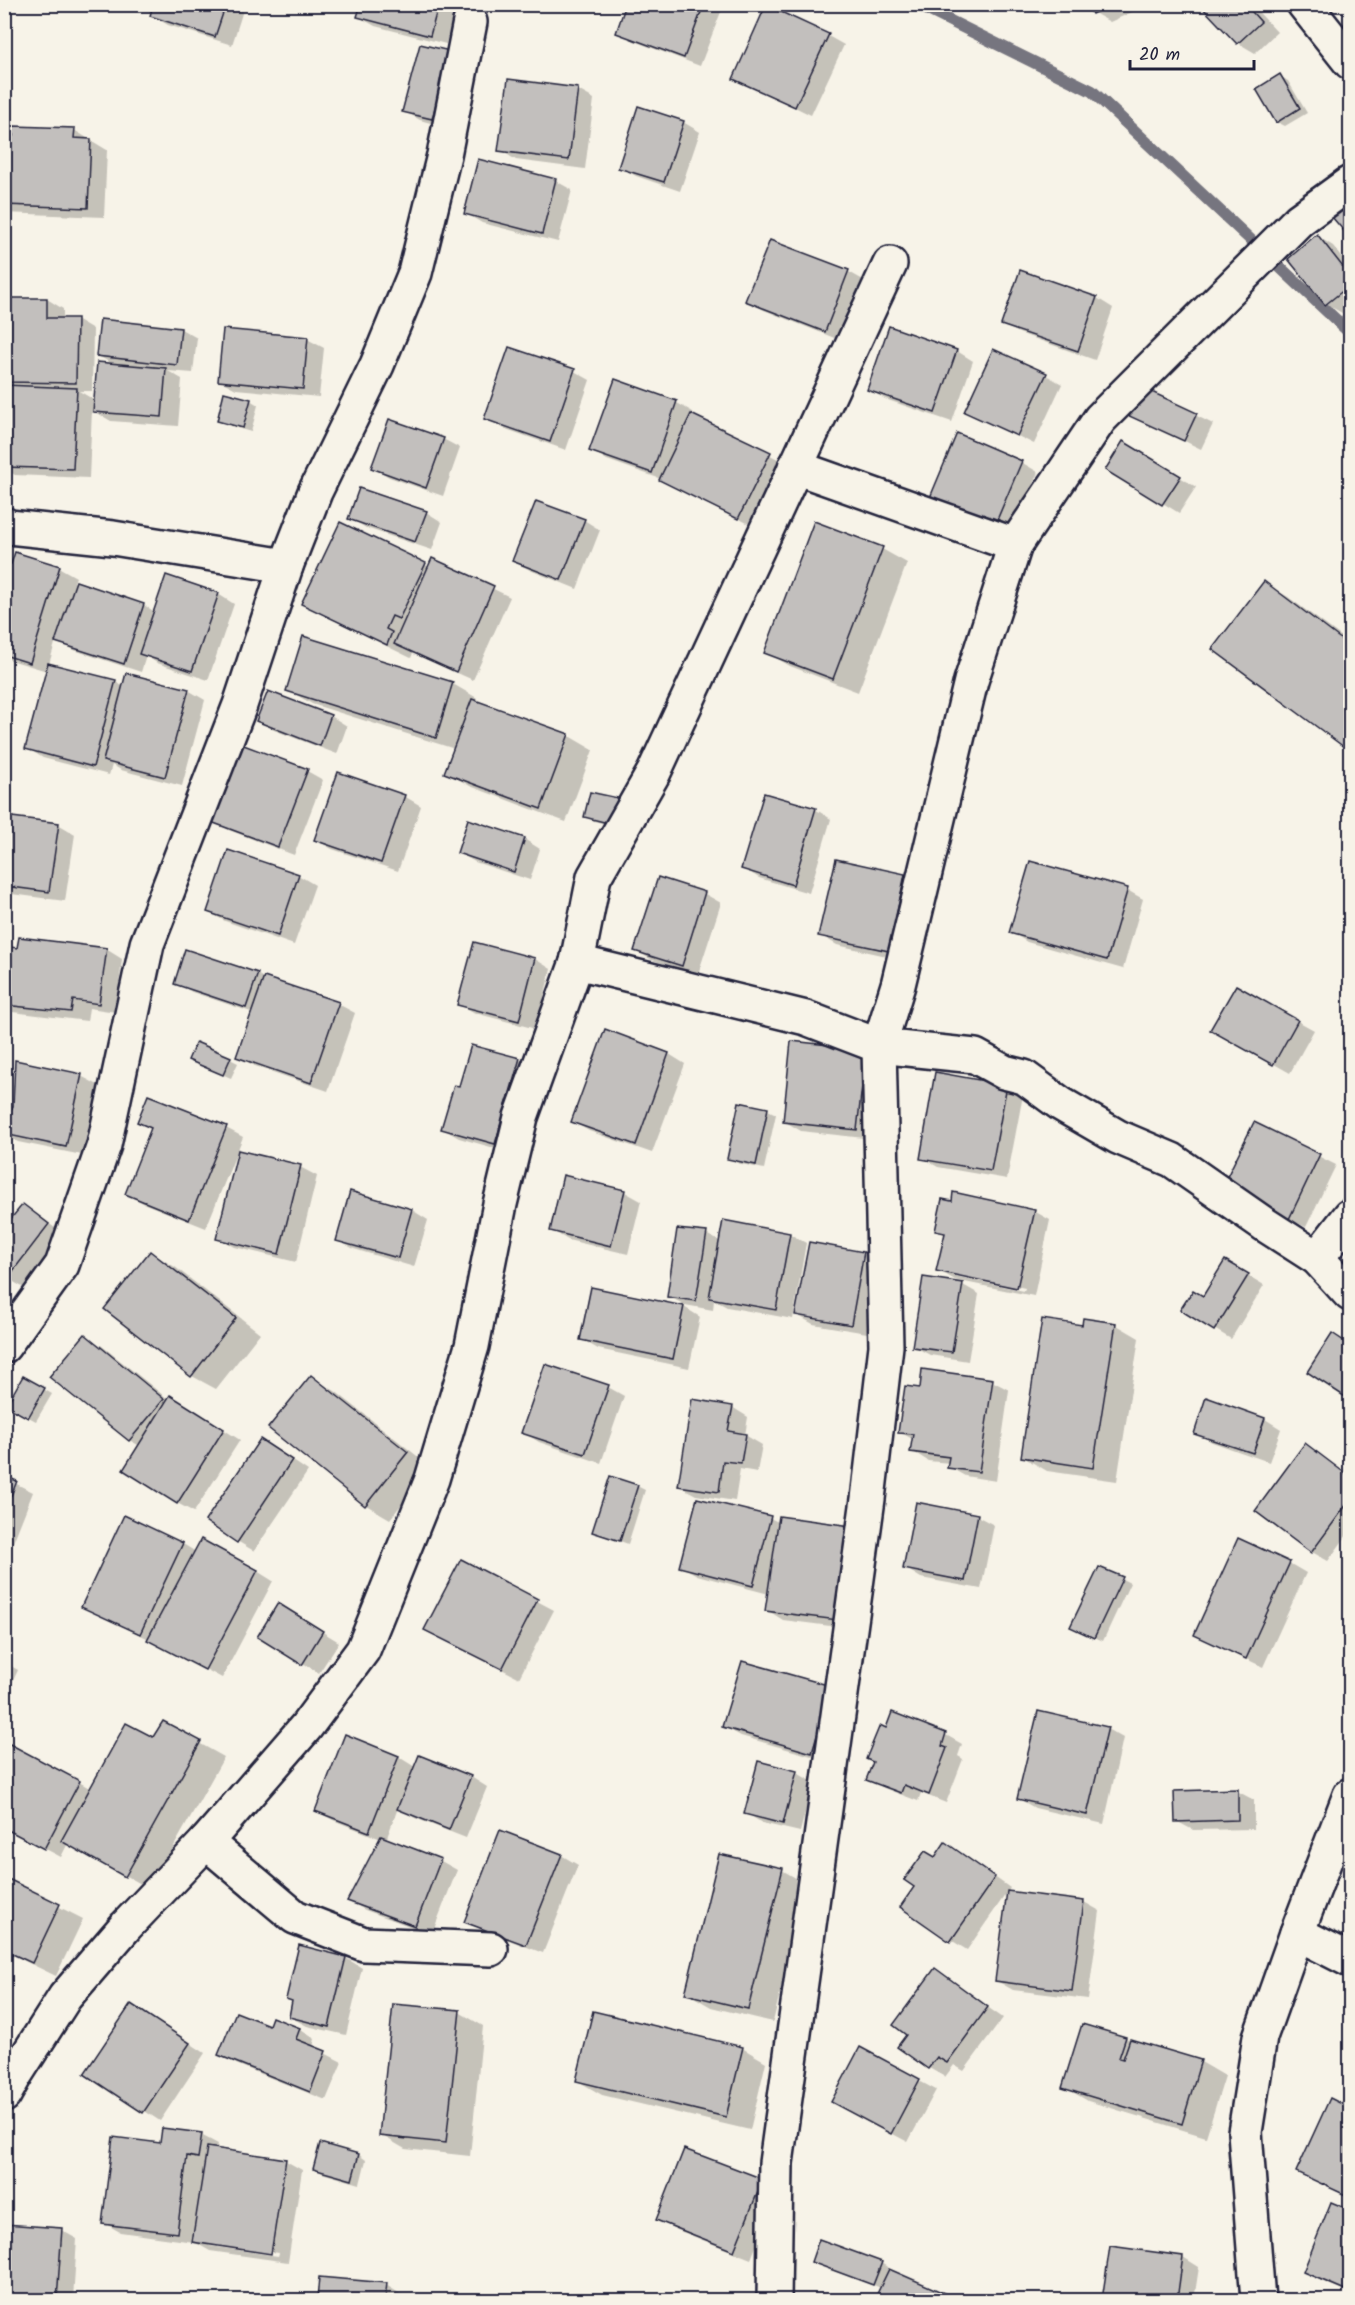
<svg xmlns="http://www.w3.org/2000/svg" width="1355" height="2305" font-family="Kalam,sans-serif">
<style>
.shadow{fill:#0003;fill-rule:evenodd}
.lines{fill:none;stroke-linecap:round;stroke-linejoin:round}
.stream{stroke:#76747f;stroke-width:12}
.building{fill:#c2bfbd;stroke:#22223b;stroke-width:1.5}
.minor-casing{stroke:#22223b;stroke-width:38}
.minor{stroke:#f7f3e8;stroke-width:33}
</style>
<rect width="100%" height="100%" fill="#f7f3e8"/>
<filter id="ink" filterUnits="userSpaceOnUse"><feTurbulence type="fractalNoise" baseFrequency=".0167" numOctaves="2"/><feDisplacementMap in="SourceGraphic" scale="12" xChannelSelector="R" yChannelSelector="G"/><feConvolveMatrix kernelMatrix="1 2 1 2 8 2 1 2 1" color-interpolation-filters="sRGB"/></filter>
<g filter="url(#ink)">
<g class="shadow">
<path d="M155,4H245L232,45L168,25L151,15Z"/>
<path d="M628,4H724L700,66L634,41L618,32Z"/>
<path d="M1090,4H1150L1110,22L1094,13Z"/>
<path d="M1201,4H1251L1277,32L1255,53L1238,43Z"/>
<path d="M437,7L453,17L446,44L375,26L359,17Z"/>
<path d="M828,36L844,45L811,115L735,78Z"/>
<path d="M450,53L448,128L420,120L404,111Z"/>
<path d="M1280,76L1288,81L1307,113L1285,126L1277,122Z"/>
<path d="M578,90L594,99L585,169L516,160L500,150Z"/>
<path d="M683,122L700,132L680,191L636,176L620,167Z"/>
<path d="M74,130L107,150L104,217L4,213V137Z"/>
<path d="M479,161L556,181L572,190L558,242L482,223L465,213Z"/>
<path d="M1317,236L1333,246L1350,267V307L1342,313L1326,304Z"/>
<path d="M771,242L849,272L865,281L842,341L764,310L747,301Z"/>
<path d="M1021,272L1097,298L1113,308L1095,360L1019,333L1003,324Z"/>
<path d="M4,299H47L63,309V319H76L93,329L92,391H79L96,401L114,365L97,355L102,320L181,329L197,338L193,373L168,371L182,379L178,426L111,421L92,410L89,478L15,475L4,469Z"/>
<path d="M890,328L957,351L973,361L952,422L885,399L868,389Z"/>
<path d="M307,339L324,348L319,397L236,389L219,380Z"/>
<path d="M574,371L590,380L566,450L503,428L486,419Z"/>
<path d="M1046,375L1062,384L1034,444L966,411Z"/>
<path d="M615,381L677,403L693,412L692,416L786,463L755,527L661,479L607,460L591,450Z"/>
<path d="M1142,389L1213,424L1201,449L1129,414Z"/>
<path d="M250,400L258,405L251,432L227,425L219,420Z"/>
<path d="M958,435L1021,462L1038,472L1008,543L997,538Z"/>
<path d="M443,439L460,448L443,496L389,477L373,467Z"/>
<path d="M1140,452L1196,487L1179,513L1107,469Z"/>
<path d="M426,512L442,522L432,550L366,528L350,518Z"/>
<path d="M584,520L600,530L577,589L530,570L514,561Z"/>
<path d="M815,523L882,549L907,563L858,692L790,666L766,652Z"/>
<path d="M16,554L60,568L76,577L74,582L144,605L155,612L218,594L234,604L208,680L157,663L146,656L141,672L74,650L56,640L49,664L116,682L124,687L188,690L205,700L182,786L121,770L112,765L109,775L43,758L27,748L47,671L4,658V563L12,566Z"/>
<path d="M433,560L510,597L473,680L413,653L411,658L327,617L303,603L425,565L430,567Z"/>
<path d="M1264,583L1288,597L1350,643V750L1214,649Z"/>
<path d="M304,637L453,684L477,698L476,702L569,736L593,750L566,822L470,786L446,772L455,749L312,704L288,690Z"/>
<path d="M269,693L331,716L347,726L337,754L274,730L258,721Z"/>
<path d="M307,771L323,780L294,855L229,830L213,821Z"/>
<path d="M591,793L618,799L626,804L620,827L594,821L586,817Z"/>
<path d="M404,796L421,806L398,871L332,849L316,840Z"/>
<path d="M815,809L831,819L809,893L759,878L743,868Z"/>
<path d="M4,817L58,824L75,834L65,901L4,893Z"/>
<path d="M524,839L540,849L530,880L475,862L459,853Z"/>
<path d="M837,861L905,875L921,884L905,960L837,945L820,935Z"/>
<path d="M298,875L315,885L294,945L225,921L208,912Z"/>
<path d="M659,879L705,894L721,903L698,974L652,960L635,950Z"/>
<path d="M1127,890L1143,899L1123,969L1027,942L1011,932Z"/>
<path d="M475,944L535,959L551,969L536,1029L475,1013L459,1004Z"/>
<path d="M4,948L18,950L106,949L122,959L116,1012L89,1008L87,1021L4,1011Z"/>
<path d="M257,974L265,979L338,1004L355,1013L328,1091L255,1066L238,1057L254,1013L192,992L176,983Z"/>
<path d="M1236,987L1314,1030L1290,1073L1212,1029Z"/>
<path d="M605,1031L669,1054L685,1064L652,1153L589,1131L573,1122Z"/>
<path d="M472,1047L520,1060L536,1069L512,1153L459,1138L443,1129L460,1088Z"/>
<path d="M865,1051L873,1139L801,1131L784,1121Z"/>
<path d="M230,1059L238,1063L231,1078L198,1064Z"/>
<path d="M81,1076L98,1085L82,1155L18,1142L4,1134V1127L14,1106Z"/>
<path d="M1006,1086L1023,1095L1007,1179L938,1167L922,1158Z"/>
<path d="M740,1104L768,1110L776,1114L764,1169L737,1163L729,1158Z"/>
<path d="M139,1121L226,1128L243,1137L206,1228L143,1203L126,1193L152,1129Z"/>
<path d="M1254,1124L1336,1165L1306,1227L1240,1196Z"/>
<path d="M300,1167L317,1176L296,1262L235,1247L218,1238Z"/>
<path d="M564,1177L625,1192L641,1201L628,1254L568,1240L551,1230Z"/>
<path d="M23,1206L64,1234L24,1288L7,1278Z"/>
<path d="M412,1210L428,1220L414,1267L354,1249L337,1240Z"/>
<path d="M1034,1211L1050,1220L1034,1296L955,1280L938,1270L946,1235L937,1230ZM954,1273L1025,1288L1024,1291L954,1276Z"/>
<path d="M725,1222L790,1234L806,1243L793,1319L727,1307L714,1300L713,1310L685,1305L668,1296L706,1234L721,1242Z"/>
<path d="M151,1253L175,1267L260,1333L216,1389L192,1376Z"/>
<path d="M863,1254L880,1263L867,1333L813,1324L797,1315Z"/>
<path d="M1225,1262L1264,1285L1231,1339L1182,1310L1204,1298Z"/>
<path d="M924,1279L963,1285L979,1294L968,1361L930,1355L913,1346Z"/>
<path d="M684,1307L700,1317L689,1368L598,1349L581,1339Z"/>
<path d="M1115,1324L1139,1338L1117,1481L1047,1471L1023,1457L1083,1326Z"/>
<path d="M1333,1335L1350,1346V1399L1309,1371Z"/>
<path d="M85,1336L102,1346L169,1400L187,1406L240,1440L194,1512L177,1503L140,1446L129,1440Z"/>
<path d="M311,1377L335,1391L431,1467L390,1519L366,1505L270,1428Z"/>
<path d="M24,1378L52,1394L36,1421L8,1406Z"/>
<path d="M992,1381L1009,1390L996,1481L965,1476L949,1467L950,1463L928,1461L912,1451L914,1440L900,1432L921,1389Z"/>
<path d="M608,1387L624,1396L601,1463L539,1442L523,1432Z"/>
<path d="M1207,1399L1265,1419L1281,1429L1269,1462L1212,1442L1196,1433Z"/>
<path d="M732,1407L748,1417L745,1435L762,1445L757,1472L740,1469L735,1501L696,1495L679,1486Z"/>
<path d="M1306,1445L1350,1476V1531L1328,1561L1312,1552L1257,1511Z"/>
<path d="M277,1450L308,1471L254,1551L237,1541Z"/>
<path d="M4,1478L33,1492L8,1555L4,1554Z"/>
<path d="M637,1486L645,1490L628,1544L594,1531Z"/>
<path d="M977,1516L994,1525L981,1589L921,1578L905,1568Z"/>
<path d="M770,1518L780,1523L854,1629L783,1620L767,1610L769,1594L697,1575L681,1566Z"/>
<path d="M183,1544L196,1552L257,1571L273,1581L222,1678L149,1639L83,1607Z"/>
<path d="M461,1561L554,1610L519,1678L442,1638Z"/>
<path d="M1289,1563L1306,1573L1263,1667L1196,1635Z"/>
<path d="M1122,1579L1130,1583L1103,1641L1080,1630Z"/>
<path d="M295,1615L339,1642L319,1673L259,1636Z"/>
<path d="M4,1662L18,1670L4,1700Z"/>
<path d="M831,1687L829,1761L741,1736L724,1727Z"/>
<path d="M893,1714L946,1735L962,1744L958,1756L963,1759L946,1803L921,1793L918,1801L884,1788L868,1779Z"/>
<path d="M163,1723L224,1757L150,1889L68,1843L61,1857L4,1827L79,1782L91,1789L154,1739Z"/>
<path d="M1107,1729L1123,1738L1104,1824L1035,1808L1019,1799Z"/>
<path d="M346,1736L399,1757L415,1767L419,1757L471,1777L487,1787L466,1838L415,1818L398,1808L386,1840L441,1861L457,1870L432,1934L365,1910L349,1901L381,1839L333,1820L316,1811Z"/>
<path d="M759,1763L797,1773L813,1782L800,1832L762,1823L746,1813Z"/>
<path d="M1237,1791L1254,1800V1829L1193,1830L1176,1821Z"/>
<path d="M962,1854L1010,1888L967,1950L951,1940L935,1858Z"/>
<path d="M561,1855L578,1865L543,1953L483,1930L466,1921Z"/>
<path d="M782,1870L806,1884L773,2022L711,2007L687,1993Z"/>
<path d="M4,1879L83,1919L56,1976L4,1951Z"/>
<path d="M1084,1902L1100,1911L1088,1999L1013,1990L997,1981Z"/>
<path d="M300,1947L346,1958L362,1968L346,2035L307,2026L290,2017L294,2002L287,1998Z"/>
<path d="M935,1970L1003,2018L964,2071L954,2065L945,2077L929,2068L908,2035Z"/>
<path d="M459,2012L483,2026L470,2156L405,2149L381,2135Z"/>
<path d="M147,2015L205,2053L160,2121L86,2073Z"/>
<path d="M270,2027L299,2029L315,2039L313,2047L342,2062L326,2100L236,2064L220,2054Z"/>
<path d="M1125,2038L1201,2062L1225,2076L1206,2137L1088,2101L1064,2087Z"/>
<path d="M742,2048L766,2062L750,2130L602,2095L578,2081Z"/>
<path d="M860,2049L936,2090L908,2142L849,2111Z"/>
<path d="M1331,2100L1350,2109V2197L1298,2171Z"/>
<path d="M201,2135L218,2144L217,2150L286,2161L302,2170L288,2262L210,2251L194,2242L120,2232L104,2223L161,2145ZM209,2243L279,2253L278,2256L209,2246Z"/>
<path d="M685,2151L778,2190L751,2259L675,2229L658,2219Z"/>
<path d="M359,2155L366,2160L360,2184L322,2173L315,2168Z"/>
<path d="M1332,2204L1350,2211V2293L1321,2281L1304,2272Z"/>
<path d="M4,2226L61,2230L77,2239L73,2300H4Z"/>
<path d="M1111,2248L1183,2257L1199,2267L1194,2300H1104Z"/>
<path d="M812,2261L881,2263L889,2268L888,2270L956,2300H876L881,2288Z"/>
<path d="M321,2279L386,2285L410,2300H318Z"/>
</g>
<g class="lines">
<path class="stream" d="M916,4L1092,91L1350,333"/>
</g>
<g class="building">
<path d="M153,4H226L215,37L150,16Z"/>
<path d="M361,4H432L438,6L430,36L357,17Z"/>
<path d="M626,4H704L684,58L616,33Z"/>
<path d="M1088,4H1114L1092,14Z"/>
<path d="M1199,4H1245L1261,22L1237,44Z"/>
<path d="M766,5L829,34L795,107L733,79Z"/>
<path d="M420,44L450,51L432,119L402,112Z"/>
<path d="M1280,74L1300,108L1276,123L1256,89Z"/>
<path d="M508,79L578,88L569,160L498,151Z"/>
<path d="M638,106L684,121L664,182L618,168Z"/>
<path d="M13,126L75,128L74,138L91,139L88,208L4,205V136H13Z"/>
<path d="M478,159L556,179L542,234L464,214Z"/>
<path d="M1350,200V238L1332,217Z"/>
<path d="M1317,234L1350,276V285L1325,305L1288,259Z"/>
<path d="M770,240L849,270L825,332L745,301Z"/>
<path d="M1020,270L1097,297L1078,351L1001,325Z"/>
<path d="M4,298H47V318H77L76,383L4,382Z"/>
<path d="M100,319L181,328L177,365L96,356Z"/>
<path d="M889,326L957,350L935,413L867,390Z"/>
<path d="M223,329L308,337L303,389L218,381Z"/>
<path d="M509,347L575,369L550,442L484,419Z"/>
<path d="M993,349L1047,373L1017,436L964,412Z"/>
<path d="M97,362L166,368L162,417L93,412Z"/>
<path d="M615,379L677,401L652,473L589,451Z"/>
<path d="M4,385L77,388L73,469L4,467Z"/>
<path d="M1141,387L1197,413L1184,441L1127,415Z"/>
<path d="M224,392L251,399L243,428L217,421Z"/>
<path d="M691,414L771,452L738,519L659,480Z"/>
<path d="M389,419L444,438L426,488L371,468Z"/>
<path d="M957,433L1022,461L991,534L926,507Z"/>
<path d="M1123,441L1181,476L1162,505L1105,470Z"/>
<path d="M359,488L427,511L415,542L348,519Z"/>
<path d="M536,501L585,519L561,580L512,561Z"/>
<path d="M814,521L883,547L833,679L764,653Z"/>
<path d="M340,522L426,563L399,619L392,616L386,629L392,632L387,645L301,604Z"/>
<path d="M15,552L60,566L30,663L4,655V562L11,564Z"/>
<path d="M432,558L494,586L456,672L394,644Z"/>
<path d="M166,575L219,593L192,671L139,654Z"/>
<path d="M76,581L144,604L124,664L55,642Z"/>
<path d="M1264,581L1350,646V747L1348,750L1212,649Z"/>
<path d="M303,636L453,682L436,738L286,691Z"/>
<path d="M48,663L116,680L93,767L25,749Z"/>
<path d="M126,673L189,689L165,777L103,761Z"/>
<path d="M268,691L331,715L320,746L256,721Z"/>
<path d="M472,699L569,734L541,809L444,773Z"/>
<path d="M241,744L308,769L278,847L211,822Z"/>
<path d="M338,772L405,795L381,863L314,840Z"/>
<path d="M590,792L618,798L612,824L584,817Z"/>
<path d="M764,793L816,808L793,885L741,869Z"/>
<path d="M4,816L59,823L49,892L4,886Z"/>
<path d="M468,819L525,838L514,872L457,853Z"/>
<path d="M228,850L299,874L278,936L207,912Z"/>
<path d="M836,859L905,874L889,951L818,936Z"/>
<path d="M1030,861L1128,888L1107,960L1009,933Z"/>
<path d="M658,877L705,892L682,966L634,951Z"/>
<path d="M19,937L107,948L99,1004L73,1000L71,1012L4,1005V946L17,948Z"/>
<path d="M474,942L535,958L519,1021L457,1005Z"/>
<path d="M185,949L258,973L246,1008L174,984Z"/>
<path d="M264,977L339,1002L311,1083L236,1057Z"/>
<path d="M1236,985L1298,1020L1273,1065L1210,1030Z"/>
<path d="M605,1029L669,1053L636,1145L571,1122Z"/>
<path d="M791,1041L866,1049L857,1130L783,1122Z"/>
<path d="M196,1042L231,1057L223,1075L188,1060Z"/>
<path d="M471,1045L520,1058L495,1144L441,1129L454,1085L459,1086Z"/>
<path d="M15,1060L82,1074L66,1147L4,1134V1124L13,1106Z"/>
<path d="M935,1072L1007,1085L991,1171L920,1159Z"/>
<path d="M148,1095L227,1126L189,1220L125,1194L151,1128L137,1122Z"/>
<path d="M739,1102L768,1108L756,1165L727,1159Z"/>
<path d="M1254,1122L1320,1154L1289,1219L1222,1187Z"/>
<path d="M238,1150L301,1165L279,1254L216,1239Z"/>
<path d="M563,1175L625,1190L611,1246L550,1231Z"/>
<path d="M350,1191L412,1209L398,1258L336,1241Z"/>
<path d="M953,1192L1035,1210L1017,1288L936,1271L945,1233L935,1231L942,1199L952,1201Z"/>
<path d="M23,1204L49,1224L6,1280L4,1278V1227Z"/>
<path d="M723,1220L790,1233L776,1310L709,1298Z"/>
<path d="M677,1229L707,1232L696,1301L667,1297Z"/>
<path d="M809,1242L864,1252L851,1325L795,1315Z"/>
<path d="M150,1251L236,1318L191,1377L104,1309Z"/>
<path d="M1225,1260L1249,1274L1214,1331L1180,1310L1193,1290L1203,1296Z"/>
<path d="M923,1277L963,1283L952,1352L912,1347Z"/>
<path d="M591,1287L684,1306L673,1359L580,1340Z"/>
<path d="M1083,1318L1116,1323L1093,1468L1021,1457L1042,1319L1082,1325Z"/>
<path d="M1332,1333L1350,1345V1400L1307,1372Z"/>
<path d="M85,1334L164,1399L129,1441L49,1377Z"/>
<path d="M545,1364L609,1385L585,1454L521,1433Z"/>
<path d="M922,1369L993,1379L979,1472L947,1468L949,1457L910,1452L913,1434L898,1433L905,1386L920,1388Z"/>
<path d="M311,1375L408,1452L365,1506L268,1428Z"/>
<path d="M23,1376L45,1388L28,1418L6,1406Z"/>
<path d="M170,1395L224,1429L177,1504L123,1470Z"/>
<path d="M1206,1397L1265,1418L1253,1453L1194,1434Z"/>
<path d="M692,1399L733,1406L728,1431L746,1434L741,1463L723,1461L719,1492L678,1486Z"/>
<path d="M260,1439L292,1460L237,1543L205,1521Z"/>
<path d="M1305,1443L1350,1477V1500L1311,1553L1255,1511Z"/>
<path d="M4,1476L17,1481L4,1513Z"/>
<path d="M610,1476L638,1485L620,1541L592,1532Z"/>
<path d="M697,1498L771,1516L753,1586L679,1567Z"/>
<path d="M916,1502L978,1514L965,1581L903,1569Z"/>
<path d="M124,1515L183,1543L140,1634L81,1607Z"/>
<path d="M779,1516L851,1526L838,1620L765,1611Z"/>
<path d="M1238,1538L1290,1562L1246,1659L1194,1635Z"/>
<path d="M201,1539L258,1570L205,1670L147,1640Z"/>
<path d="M461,1559L538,1599L502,1669L424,1630Z"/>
<path d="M1099,1567L1123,1577L1094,1638L1070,1627Z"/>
<path d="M278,1603L323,1631L302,1665L257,1637Z"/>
<path d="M742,1661L831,1686L812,1753L722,1727Z"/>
<path d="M1038,1711L1108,1727L1087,1815L1017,1799Z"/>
<path d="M892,1712L946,1733L942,1746L947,1748L929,1795L904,1785L901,1793L866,1780L873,1762L866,1759L880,1725L886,1728Z"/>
<path d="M163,1721L201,1741L125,1877L61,1841L126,1723L153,1737Z"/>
<path d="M345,1734L399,1756L369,1832L315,1811Z"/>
<path d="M4,1741L80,1781L44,1849L4,1828Z"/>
<path d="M419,1755L471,1776L449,1830L397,1809Z"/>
<path d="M758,1761L797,1771L783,1824L744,1814Z"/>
<path d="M1238,1789V1820L1175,1822L1174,1791Z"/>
<path d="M500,1830L562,1854L526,1945L464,1922Z"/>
<path d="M381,1836L441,1859L415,1926L347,1901Z"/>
<path d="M945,1842L995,1877L950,1942L900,1907L914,1887L904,1880L925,1851L935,1857Z"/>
<path d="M719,1854L783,1868L748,2009L685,1994Z"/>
<path d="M4,1877L60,1904L32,1963L4,1950Z"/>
<path d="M1007,1891L1084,1901L1072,1991L995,1981Z"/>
<path d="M299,1945L346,1957L329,2027L289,2017L292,2001L286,1999Z"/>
<path d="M935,1968L988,2007L947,2063L937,2057L928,2069L897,2047L906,2035L893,2025Z"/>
<path d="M131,2004L190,2043L143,2113L84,2074Z"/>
<path d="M393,2004L460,2010L446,2143L379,2136Z"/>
<path d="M593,2011L743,2047L726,2117L576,2081Z"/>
<path d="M236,2012L269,2025L272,2017L300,2028L296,2039L326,2051L310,2092L218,2055Z"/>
<path d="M1082,2024L1126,2037L1119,2058L1123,2059L1130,2039L1201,2060L1182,2124L1062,2088Z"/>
<path d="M860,2047L920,2079L891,2134L831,2102Z"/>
<path d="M1350,2073V2088L1345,2086Z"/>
<path d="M1330,2098L1350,2108V2197L1296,2172Z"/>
<path d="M162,2128L202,2133L198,2158L187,2156L177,2233L102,2224L113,2137L160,2143Z"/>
<path d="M320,2143L359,2154L352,2180L313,2169Z"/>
<path d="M207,2147L286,2159L271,2254L192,2242Z"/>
<path d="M684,2149L763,2179L734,2251L656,2220Z"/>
<path d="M1331,2202L1350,2210V2292L1303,2272Z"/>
<path d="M4,2224L62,2228L57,2300L4,2297Z"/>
<path d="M819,2239L882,2262L873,2285L811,2262Z"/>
<path d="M1110,2246L1183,2256L1177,2300H1102Z"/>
<path d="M889,2269L960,2300H874Z"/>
<path d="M319,2277L387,2283L385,2300H317Z"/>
</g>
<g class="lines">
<g class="minor-casing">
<g id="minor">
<path d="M1304,4L1350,62"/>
<path d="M795,467L1015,545"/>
<path d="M4,524L9,527L113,538L286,566"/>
<path d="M577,962L806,1018L879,1046L975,1056L1004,1072L1024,1077L1061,1104L1118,1137L1172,1160L1264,1224L1317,1258L1350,1294"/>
<path d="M1317,1258L1350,1216"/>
<path d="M4,1346L62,1265L104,1145L147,944L240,705L286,566L315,492L377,365L415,273L444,155L470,22"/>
<path d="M206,1842L295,1917L364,1944L491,1949"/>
<path d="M1297,1933L1350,1960"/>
<path d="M4,2095L17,2072L65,1997L126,1926L206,1842L306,1727L363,1650L432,1479L472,1346L500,1204L521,1117L577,962L594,877L654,772L890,264"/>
<path d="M774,2300L776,2163L868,1499L886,1346L879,1046L898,985L971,681L1015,545L1100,419L1299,220L1350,183"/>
<path d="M1258,2300L1245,2132L1260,2037L1297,1933L1350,1795"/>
</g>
</g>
<use href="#minor" class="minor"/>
</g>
</g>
<rect width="1355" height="2305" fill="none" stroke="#f7f3e8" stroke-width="24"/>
<rect x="12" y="12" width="1331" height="2281" fill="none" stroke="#22223b" stroke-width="2" filter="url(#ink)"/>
<path d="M1130 60v9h124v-9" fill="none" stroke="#22223b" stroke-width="3"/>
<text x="1139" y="60" font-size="18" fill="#22223b" stroke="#f7f3e8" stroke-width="4.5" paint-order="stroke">20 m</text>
</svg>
